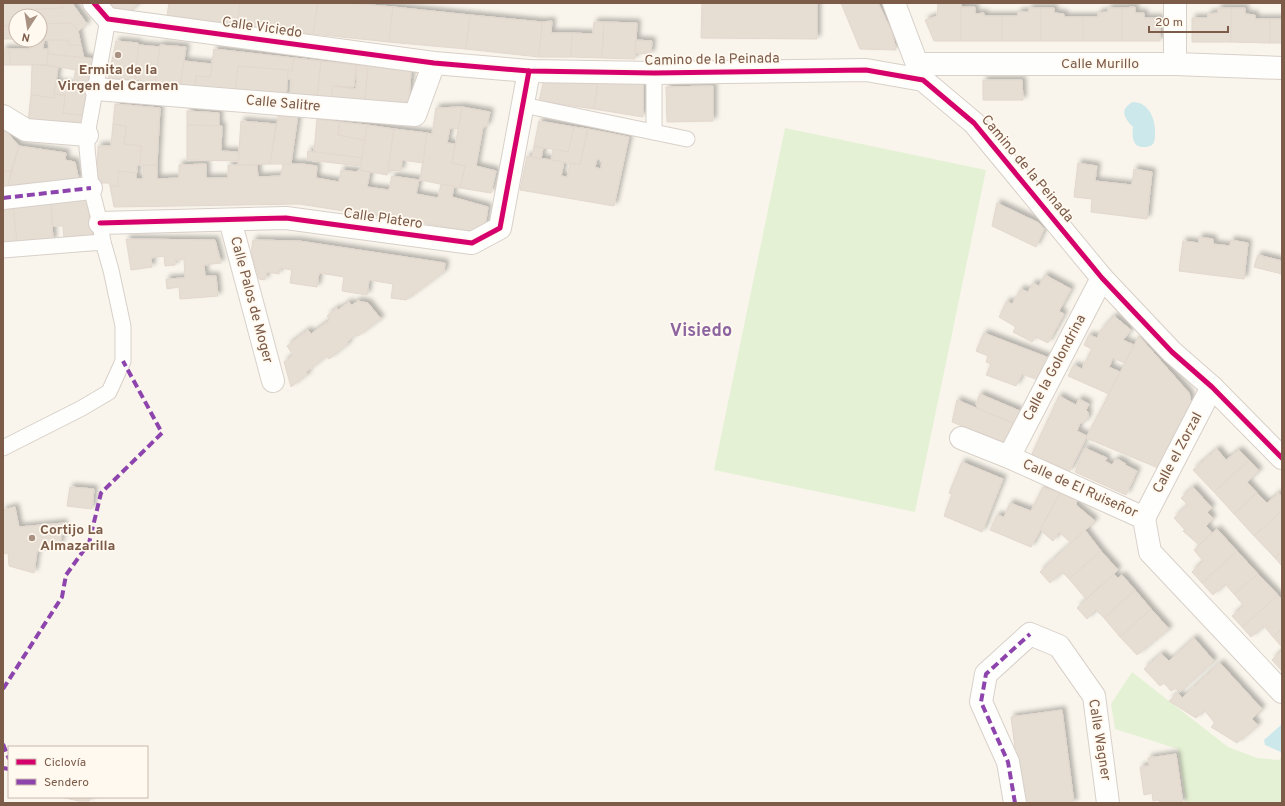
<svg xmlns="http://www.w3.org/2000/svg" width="1285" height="806" font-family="Overpass,sans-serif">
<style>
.green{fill:#e5f1d5}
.water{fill:#cce8eb}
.building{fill:#e6ddd3;stroke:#e3d8ce;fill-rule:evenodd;filter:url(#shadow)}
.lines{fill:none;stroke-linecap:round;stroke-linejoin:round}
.lane-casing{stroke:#d8d0c9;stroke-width:17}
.street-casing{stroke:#d8d0c9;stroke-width:24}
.secondary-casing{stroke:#d9d0c8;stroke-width:24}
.lane{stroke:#fefefc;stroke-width:15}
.street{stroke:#fefefc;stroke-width:22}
.secondary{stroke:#fefefc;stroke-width:22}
.quiet{stroke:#8e44ad;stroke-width:4;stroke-dasharray:8 4;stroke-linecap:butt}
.cycleway-casing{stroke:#fff9f0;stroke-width:8}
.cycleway{stroke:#d6006c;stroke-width:5}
.poi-dot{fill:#a89181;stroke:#fff9f0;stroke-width:1.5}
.labels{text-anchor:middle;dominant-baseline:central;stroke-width:3.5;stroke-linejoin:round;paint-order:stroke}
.street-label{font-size:14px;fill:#7c5b48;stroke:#fff9f0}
.poi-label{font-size:14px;font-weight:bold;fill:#7c5b48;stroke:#fff9f0}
.district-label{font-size:18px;font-weight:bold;fill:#8c649f;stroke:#fff9f0}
</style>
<defs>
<filter id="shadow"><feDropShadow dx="3.5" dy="-3.5" stdDeviation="2" flood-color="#0004"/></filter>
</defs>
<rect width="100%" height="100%" fill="#f9f5ec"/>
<g class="green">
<path d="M785,128L986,170L915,512L714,470Z"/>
<path d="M1132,672L1228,747L1257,758L1279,760L1282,756V803H1186L1178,749L1115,729L1111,704Z"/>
</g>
<g class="water">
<path d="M1133,102C1149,102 1156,120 1155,134C1155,137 1155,141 1153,144C1151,146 1148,147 1145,147C1132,148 1132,136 1133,127C1124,118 1119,109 1133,102Z"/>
<path d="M1282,724V751L1281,752L1265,745L1264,740Z"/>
</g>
<g class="building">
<path d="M3,3H61L64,8L24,10V16H16V25L3,26Z"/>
<path d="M61,3H72L87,24L78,31L72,23L40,24V16H24V10L64,8Z"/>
<path d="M109,3H139L123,18Z"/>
<path d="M169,3H240L237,27L167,16Z"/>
<path d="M240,3H318L313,34L237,27Z"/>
<path d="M318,3H348L393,7L389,42L313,34Z"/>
<path d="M702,3H817V39L701,38Z"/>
<path d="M841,3H878L892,32L896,50L860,49Z"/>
<path d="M938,3H961V41H934L925,20L937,16Z"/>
<path d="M393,7L470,15L466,49L389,42Z"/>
<path d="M961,7H975V14L984,13V16H1002V41H961Z"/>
<path d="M1135,7V13H1144V18H1160V41H1122V8Z"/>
<path d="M1029,8H1041V41H1002V16H1018V12H1029Z"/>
<path d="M1041,8H1054V13L1064,14V17H1083V41H1041Z"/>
<path d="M1108,8H1122V41H1083V17H1098V13L1108,12Z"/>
<path d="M1218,8H1231V42H1192V18H1208V14L1218,13Z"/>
<path d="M1231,8H1245V14L1255,15V19H1270V43L1231,42Z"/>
<path d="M470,15L542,22L539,57L466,49Z"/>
<rect x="1270" y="19" width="12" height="24"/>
<path d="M552,21L551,33H572L571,57H539L542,22Z"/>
<path d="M594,22H604L602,58L571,57L572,33L593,34Z"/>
<path d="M604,22L637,23L635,59L602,58Z"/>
<path d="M72,23L78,31L81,45H68V40H40V24Z"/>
<path d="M16,25V39H3V26Z"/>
<path d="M30,40H44L43,49H48L47,65H10L9,49H30Z"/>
<path d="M49,40H68V45H81L84,58L48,54Z"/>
<path d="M636,40L652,41L651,54L635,53Z"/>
<path d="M116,41L138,43V45H139L135,83L108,80Z"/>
<path d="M139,45L160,47L155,85L135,83Z"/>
<path d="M160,45L186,47L180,88L155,85Z"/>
<path d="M3,49H9L10,65H3Z"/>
<path d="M214,49L294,58L292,71L238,66L235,93L195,89L196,76L210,77Z"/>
<path d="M48,54L96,59L93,77L75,73L76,70L47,65Z"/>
<path d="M294,58L321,61L317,99L291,97V79H287L288,70L292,71Z"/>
<path d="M184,61L212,64L210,77L196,76L195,89L180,88Z"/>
<path d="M321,61L356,65L354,87L333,86L331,100L317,99Z"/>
<path d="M32,64L58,67L54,98L31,95Z"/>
<path d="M356,65L368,66L365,101L331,100L333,86L356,89L357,75L356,74Z"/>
<path d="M238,66L288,70L286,98L235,93Z"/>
<path d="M368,66L411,71L409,102L365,101Z"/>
<path d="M75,73L93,77L86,116L63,113L65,95L54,94L56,82L73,85Z"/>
<path d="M544,80L598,82L594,109L539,101Z"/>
<path d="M983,80H1022L1023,100H983Z"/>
<path d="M598,82L643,84V117L594,109Z"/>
<path d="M713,86V121L667,122L666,87Z"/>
<path d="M54,94L65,95L63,113L86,116L83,129L28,122L31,95L54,98Z"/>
<path d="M115,104L160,108L157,165H140L141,146L124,144L126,126L113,124Z"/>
<path d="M462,107L490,112L487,126L483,127L476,166L496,171L491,193L460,188L465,166L452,163Z"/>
<path d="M462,107L458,129L450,128L447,143L455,144L452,163L465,166L460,188L420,180L427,133L432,134L436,108Z"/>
<path d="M187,111L219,113V126L187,125Z"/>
<path d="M279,112L298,115L291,164H270Z"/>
<path d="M317,119L340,122L338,135L365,140L362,158L314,152Z"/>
<path d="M241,121L276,124L270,164L238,165Z"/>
<path d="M539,121L574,127L568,152L534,146Z"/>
<path d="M340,122L367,125L365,140L338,135Z"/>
<path d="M113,124L126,126L124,144L141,146L140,165H137V173L118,171V186H110L109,183H98L97,178L98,146H111Z"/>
<path d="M187,125L222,126L221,151L239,152L238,161L187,160Z"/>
<path d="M367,125L394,129L387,175L360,170Z"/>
<path d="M574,127L588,129L580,165L551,160L553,149L568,152Z"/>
<path d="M394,129L427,133L423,163L402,160L401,171L388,170Z"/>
<path d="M588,129L629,137L614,206L520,190L527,156L564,162L561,176L567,177L570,163L580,165ZM597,159L602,160L601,169L595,167Z"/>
<path d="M5,130L19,146L11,171H3V132Z"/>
<path d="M19,146L66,153L65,160L75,162L79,181L8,185Z"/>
<path d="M534,146L543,148L541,159L532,157Z"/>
<path d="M308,151L362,158L361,166L307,160Z"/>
<path d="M1078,163L1097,166L1095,181L1132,185L1134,169L1152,172L1147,219L1091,212L1092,199L1074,197Z"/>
<path d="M206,164V178H228V165H257L258,177L281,176L283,164H303L317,166L316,178L339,182L341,170L357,172L358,170L370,172L367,187L389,190L392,176L419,180L416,194L438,198L441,184L454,186L452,197L488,207L484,233L299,204L114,207L110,186H118V171L136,173V179H143V165H157V179L179,178V165Z"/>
<path d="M3,171H11L8,185H3Z"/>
<path d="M87,200L93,238L64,240L63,226H53L51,203Z"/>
<path d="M51,203L53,241L17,243L13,206Z"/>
<path d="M997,203L1039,223L1044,229L1036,247L992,226Z"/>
<path d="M3,206H13L17,243L3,244Z"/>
<path d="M1199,237L1213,239V244L1230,246L1231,240L1248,243L1244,279L1179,271L1183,241L1199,243Z"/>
<path d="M126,239L215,240L221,263L204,265L205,276H216L218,296L180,299L179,287L167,289L166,279L185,278L184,259L175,260V265L165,266L164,256L151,258L152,267L131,270Z"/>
<path d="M253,240L299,241L445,263L444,272L406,300L391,298L393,284L369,280L367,295L342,291L344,277L319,273L317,287L290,283L292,270L280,268L279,274L267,272L265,280L259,279L251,253Z"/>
<path d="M1258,255L1282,261V274L1254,267Z"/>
<path d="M1045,275L1071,289L1059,311L1064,314L1048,343L1036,337L1032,342L1013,332L1016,327L999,317L1007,301L1012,304L1021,289L1028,292L1033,283L1039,286Z"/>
<path d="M358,301L368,303L381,319L358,336L357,334L347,342L348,344L329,359L327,356L306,372L308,374L291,387L284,362L293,355L287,346L308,330L311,334L330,320L327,316L337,308L338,310L349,302L352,305Z"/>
<path d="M1114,316L1131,330L1123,340L1134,345L1125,363L1113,358L1109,367L1120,372L1109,394L1068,376L1074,365L1082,369L1084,364L1092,349L1084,345L1089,335L1097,338L1101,330Z"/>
<path d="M984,333L1052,359L1041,381L1022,374L1016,386L986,375L991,364L986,362L988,356L976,351Z"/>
<path d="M1139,336L1189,393L1190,396L1191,403L1188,411L1158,468L1086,438Z"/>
<path d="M980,394L1020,411L1014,423L978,409L976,404Z"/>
<path d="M1059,396L1076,405L1079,399L1089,404L1086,410L1088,412V417L1085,422L1080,423L1077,431L1087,436L1069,472L1031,456Z"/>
<path d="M957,400L1015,424L1005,443L952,422Z"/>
<path d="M1085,448L1107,458L1105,461L1112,465L1115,460H1119L1126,464L1125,465L1137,471L1126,495L1075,472Z"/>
<path d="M1217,449L1226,460L1239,450L1249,460L1214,492L1193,470Z"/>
<path d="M1249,460L1259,471L1247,482L1257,493L1234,514L1214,492Z"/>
<path d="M962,462L1003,479L982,532L944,516L952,494L949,493Z"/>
<path d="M70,487L94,489L92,509L67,506Z"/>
<path d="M1043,487L1060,493L1031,547L990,530L997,515L1004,517L1010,503L1031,511Z"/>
<path d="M1193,487L1212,508L1207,512L1213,518L1206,526L1212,533L1199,545L1183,531L1185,530L1174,518L1188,505L1181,498Z"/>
<path d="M1060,493L1077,500L1076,505L1095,521L1071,543L1059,532L1053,541L1040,530Z"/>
<path d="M1257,493L1267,503L1279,493L1282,497V511L1254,536L1234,514Z"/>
<path d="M15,507L19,527L64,523L59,549L37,551L34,573L9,566L8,553L3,554V510Z"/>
<path d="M1282,511V551L1275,558L1254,536Z"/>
<path d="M1217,529L1237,551L1202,583L1192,572L1203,561L1194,550Z"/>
<path d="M1085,530L1101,551L1069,579L1062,572L1050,583L1040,572Z"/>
<path d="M1101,551L1118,570L1086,599L1069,579Z"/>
<path d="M1237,551L1258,574L1234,594L1225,584L1213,595L1202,583Z"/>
<path d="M1282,551V566L1275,558Z"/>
<path d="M1114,574L1118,578L1122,575L1135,590L1104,618L1096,610L1087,619L1077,608Z"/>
<path d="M1258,574L1278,595L1242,627L1232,616L1244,606L1234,594Z"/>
<path d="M1135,590L1151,609L1120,637L1104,618Z"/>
<path d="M1278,595L1282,600V629L1273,637L1264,626L1251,637L1242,627Z"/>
<path d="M1151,609L1169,629L1137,655L1120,637Z"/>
<path d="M1282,629V647L1273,637Z"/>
<path d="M1194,638L1214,661L1179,692L1176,688L1171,691L1164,683L1160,686L1144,669L1161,654L1169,661Z"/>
<path d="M1282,650V671L1272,660Z"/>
<path d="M1220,663L1262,709L1252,719L1258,725L1237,743L1211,727L1215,723L1204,710L1196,718L1169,701L1178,693L1182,698Z"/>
<path d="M1062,710L1074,803H1022L1011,717Z"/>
<path d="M1176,754L1183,803H1160L1159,800L1153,801L1152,793L1144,795L1140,767L1149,766L1148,758Z"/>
<path d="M60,797H91L89,801H79Z"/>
</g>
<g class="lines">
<g class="lane-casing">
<g id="lane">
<path d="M654,73V132"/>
<path d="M523,105L687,139"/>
<path d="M3,250L103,242"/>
<path d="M3,448L82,408L109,392L123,361V326L111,270L103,242L100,223L91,188L87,148V135L108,19"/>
</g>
</g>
<g class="street-casing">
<g id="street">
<path d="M894,3L923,80"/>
<path d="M1175,64V3"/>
<path d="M96,89L415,115L434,63"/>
<path d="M3,116L26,130L87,135"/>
<path d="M3,198L91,188"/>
<path d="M230,220L273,381"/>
<path d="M100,223L286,218L472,243L500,228L529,71"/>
<path d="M961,438L1009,457L1144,518"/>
<path d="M1009,457L1102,278"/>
<path d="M1144,518L1150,552L1282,692"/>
<path d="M1144,518L1212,387"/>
<path d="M1015,803L1008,762L981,702L986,674L1030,634L1059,646L1094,696L1108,803"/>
</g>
</g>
<g class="secondary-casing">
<g id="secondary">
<path d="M94,3L108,19L434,63L529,71L654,73L866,70L923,80L974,123L1102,278L1172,352L1212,387L1282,458"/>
<path d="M917,64H1175L1282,68"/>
</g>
</g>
<use href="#lane" class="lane"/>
<use href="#street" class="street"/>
<use href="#secondary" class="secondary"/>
<g class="quiet">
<path d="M3,198L91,188"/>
<path d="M3,689L62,597L66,575L89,543L101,493L162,433L123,361"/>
<path d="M3,744L9,759"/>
<path d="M3,768L9,769"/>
<path d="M1015,803L1008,762L981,702L986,674L1030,634"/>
</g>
<g class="cycleway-casing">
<g id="cycleway">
<path d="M94,3L108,19L434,63L529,71L654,73L866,70L923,80L974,123L1102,278L1172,352L1212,387L1282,458"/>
<path d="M100,223L286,218L472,243L500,228L529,71"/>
</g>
</g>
<use href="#cycleway" class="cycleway"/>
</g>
<g class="poi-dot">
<circle cx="118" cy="55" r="4"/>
<circle cx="32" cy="538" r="4"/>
</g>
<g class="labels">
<g class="street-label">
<text transform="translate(262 28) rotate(8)">Calle Viciedo</text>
<text transform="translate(712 60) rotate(-1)">Camino de la Peinada</text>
<text x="1100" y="64">Calle Murillo</text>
<text transform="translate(283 104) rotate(5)">Calle Salitre</text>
<text transform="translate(1027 169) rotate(50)">Camino de la Peinada</text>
<text transform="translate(383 219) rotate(8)">Calle Platero</text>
<text transform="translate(251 300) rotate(75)">Calle Palos de Moger</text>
<text transform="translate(1055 368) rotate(-62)">Calle la Golondrina</text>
<text transform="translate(1178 453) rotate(-62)">Calle el Zorzal</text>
<text transform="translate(1080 489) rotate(24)">Calle de El Ruiseñor</text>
<text transform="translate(1099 740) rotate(81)">Calle Wagner</text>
</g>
<g class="poi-label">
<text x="118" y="70">Ermita de la<tspan x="118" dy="16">Virgen del Carmen</tspan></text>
<text x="40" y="530" text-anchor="start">Cortijo La<tspan x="40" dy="16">Almazarilla</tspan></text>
</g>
<g class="district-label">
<text x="701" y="331">Visiedo</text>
</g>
</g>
<rect width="1285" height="806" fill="none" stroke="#7c5b48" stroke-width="8"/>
<rect x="8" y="746" width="140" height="52" fill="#fff9f0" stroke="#cbbaad"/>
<rect x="16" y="759" width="20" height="6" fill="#d6006c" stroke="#cbbaad"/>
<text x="44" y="766" font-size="12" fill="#7c5b48">Ciclovía</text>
<rect x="16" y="779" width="20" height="6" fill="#8e44ad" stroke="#cbbaad"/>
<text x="44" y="786" font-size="12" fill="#7c5b48">Sendero</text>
<g transform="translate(28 28) rotate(192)"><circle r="19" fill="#fff9f0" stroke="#cbbaad"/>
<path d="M0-3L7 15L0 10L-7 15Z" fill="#a89181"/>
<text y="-6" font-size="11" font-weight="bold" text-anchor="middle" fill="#7c5b48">N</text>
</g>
<path d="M1149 26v6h79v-6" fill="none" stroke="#7c5b48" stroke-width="2"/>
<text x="1155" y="26" font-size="12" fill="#7c5b48" stroke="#fff9f0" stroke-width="3" paint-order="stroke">20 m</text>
</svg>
